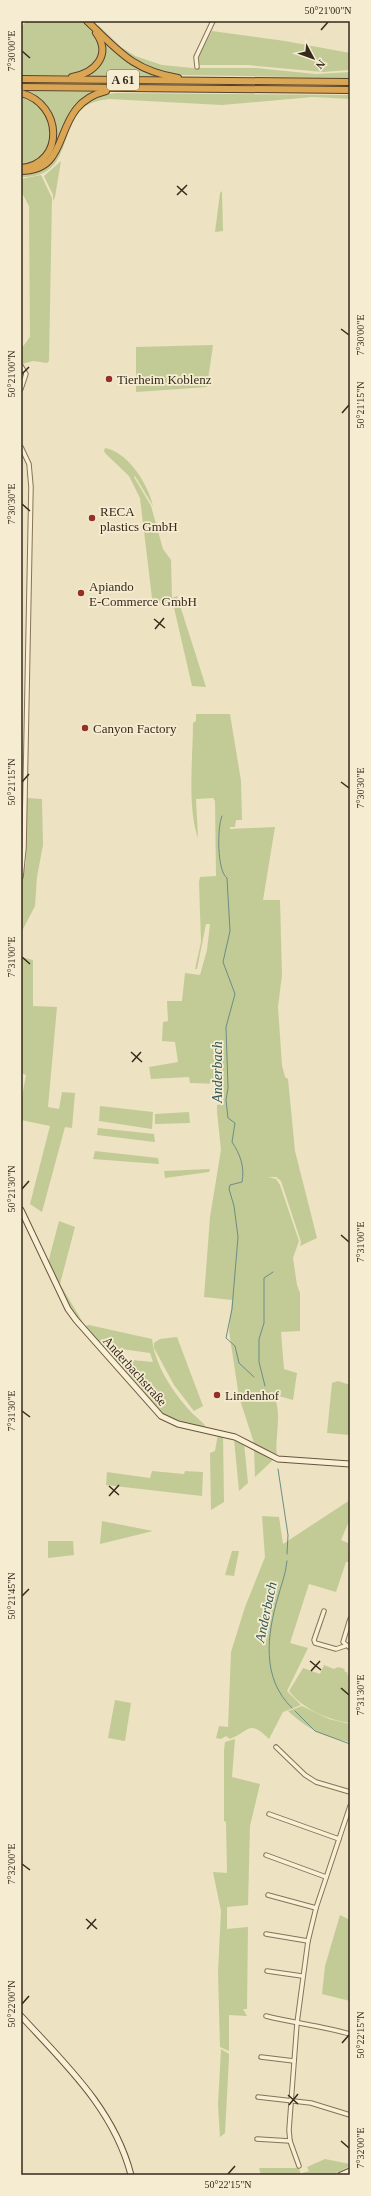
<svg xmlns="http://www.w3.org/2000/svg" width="371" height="2196" font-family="'Times New Roman',serif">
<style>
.green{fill:#c2cb96}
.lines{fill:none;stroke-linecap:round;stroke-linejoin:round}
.stream{stroke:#6b8d86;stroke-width:1}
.minor-casing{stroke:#867359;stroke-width:5.5}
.secondary-casing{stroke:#68543c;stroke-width:7}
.motorway-casing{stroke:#54412d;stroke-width:8}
.minor{stroke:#f8efd4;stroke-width:3.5}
.secondary{stroke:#f8efd4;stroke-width:5}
.motorway{stroke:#dba653;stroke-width:6}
.ticks{fill:none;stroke:#362a1d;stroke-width:1.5}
.poi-dot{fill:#942f2a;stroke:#f5ecd1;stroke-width:1.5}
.labels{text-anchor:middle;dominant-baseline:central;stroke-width:3.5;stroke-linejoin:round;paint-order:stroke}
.shield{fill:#f5ecd1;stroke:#6f6453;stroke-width:1}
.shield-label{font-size:12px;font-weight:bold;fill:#362a1d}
.poi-label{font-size:13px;fill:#362a1d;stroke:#f5ecd1;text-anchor:start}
.street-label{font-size:13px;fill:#362a1d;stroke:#f5ecd1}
.water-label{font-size:14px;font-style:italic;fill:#2d5655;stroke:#f5ecd1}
.neatline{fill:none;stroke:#362a1d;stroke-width:1.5}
.ticks-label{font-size:10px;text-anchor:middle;fill:#362a1d}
</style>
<rect width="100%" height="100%" fill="#ede2c1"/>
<g class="green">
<path d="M27,21H81C96,35 101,40 97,61L82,73L69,75H21V27Z"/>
<path d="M98,25L121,47L135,56L162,65L192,68H256L316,74L350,72V78L177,75C140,66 126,55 97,29Z"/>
<path d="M212,31L285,41L350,53V70L323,72L247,65H198L197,57Z"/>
<path d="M100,36C119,55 135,68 161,77H86C103,66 110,55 100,36Z"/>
<path d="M23,91L92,92L81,99L69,112L52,154L34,166C40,159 52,148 55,139C62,117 42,97 23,91Z"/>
<path d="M116,93L350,95V99L313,97L222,105L109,99C100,100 90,102 83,108C58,132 71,178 21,177V173C70,174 56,126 83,103C91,96 106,94 116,93Z"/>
<path d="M21,96C26,98 34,100 38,104C54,116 55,144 41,157C35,162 28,164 21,166Z"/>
<path d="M61,161L55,197L53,201V195L44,176Z"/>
<path d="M41,175L52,198L49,361L47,363L33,361L22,364L21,349L30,337L29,206L21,191V179Z"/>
<path d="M222,191L223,231L215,232L220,193Z"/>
<path d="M213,345L207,387L136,392V347Z"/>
<path d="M105,448C128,452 148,484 153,506L135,476L134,477L151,506L163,549L171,560L172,598L177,596L206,687L192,686L172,599L162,604L152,598L140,498L129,476L106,454L104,451Z"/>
<path d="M196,714H230L241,781L242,820H236L235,827H230V829L275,827L263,900H280L282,975L278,1007L282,1065L285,1077L288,1079L295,1151L317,1238L300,1246L301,1242L281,1181L276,1177H268L276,1179L280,1185L299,1241L293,1258L297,1285L300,1293V1331L281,1332L284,1369L297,1373L293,1400L279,1396L272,1392C284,1413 274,1434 277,1457L254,1443L239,1397L229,1331L232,1300L204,1297L210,1217L221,1150L217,1112V1105L221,1104V1084L190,1083L189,1077L151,1079L149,1067L178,1062L175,1042L162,1041L163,1022L168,1021L167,1001H182L185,973L200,975L207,950L210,924H206L197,969H195L201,942L199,882L200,877L216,876L215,801L213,798L196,799L198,838C187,807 193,756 193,723L196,721Z"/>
<path d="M27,798L42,799L43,845L37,877L35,906L22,931L21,886L26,863Z"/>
<path d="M21,957L33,960V1006L57,1007L48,1107L59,1109L62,1092L75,1093L72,1128L65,1127L42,1212L30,1204L50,1126L21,1120V1102L26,1075L21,1073Z"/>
<path d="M100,1106L153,1112L152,1129L99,1121Z"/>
<path d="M189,1112L190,1123L155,1124V1114Z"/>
<path d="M98,1128L154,1134L155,1142L97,1135Z"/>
<path d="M95,1151L158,1158L159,1164L93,1159Z"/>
<path d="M210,1169L209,1172L165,1178L164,1171Z"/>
<path d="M59,1221L75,1227L60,1284L85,1326L89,1325L152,1339C155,1366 173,1392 191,1412C196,1417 203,1422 206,1427C163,1430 136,1387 111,1358L153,1362L150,1353L100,1346L69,1306L48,1263Z"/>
<path d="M177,1337L203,1406L194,1411L174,1385L154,1348V1343L160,1339Z"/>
<path d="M338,1381L350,1385V1435L327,1433L332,1383Z"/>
<path d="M218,1434L223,1435L224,1502L211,1510L210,1453L215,1451Z"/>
<path d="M234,1439L244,1443L248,1483L239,1491Z"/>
<path d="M254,1448L274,1459L255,1477Z"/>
<path d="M152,1471L184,1474L185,1471L203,1472L202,1496L106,1485L107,1472L150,1478Z"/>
<path d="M350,1500V1519L341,1540L348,1543L350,1562H346L336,1592L309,1584L290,1643L308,1648L287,1691L301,1705L283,1712L269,1739C249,1719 250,1731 230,1739L226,1736L221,1739L216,1738L219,1726L228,1727L231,1652L245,1607L265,1557L262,1516L279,1517L283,1544Z"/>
<path d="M102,1521L153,1531L100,1544Z"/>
<path d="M48,1541H73L74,1555L48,1558Z"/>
<path d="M232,1551H239L234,1576L225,1575Z"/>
<path d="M324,1665L334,1669L338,1667L345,1669L344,1671L348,1673L347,1675L350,1676L348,1685L350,1686V1723C328,1720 303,1709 289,1691L303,1668L320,1674Z"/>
<path d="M115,1700L131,1703L125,1741L108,1738Z"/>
<path d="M302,1706L329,1719L350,1724V1742C325,1737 307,1729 288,1711Z"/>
<path d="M235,1739L232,1777L260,1784L250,1826L248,1905L227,1907V1929L248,1927L247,2009H243L247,2016L229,2015V2051L220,2047L218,1972L221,1911L213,1872L227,1873L226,1822L224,1821V1750L225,1742Z"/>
<path d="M340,1915L350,1920V2001L322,1994L325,1966Z"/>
<path d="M221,2049L229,2054V2058L225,2133L220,2137L218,2105Z"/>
<path d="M325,2159L350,2164V2166L333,2175H303L302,2173L309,2171L307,2167Z"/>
<path d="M259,2168H299L301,2175H261Z"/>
</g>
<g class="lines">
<g class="stream">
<path d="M222,816C217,827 217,871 227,878L230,931L223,962L235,994L226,1027L228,1088L226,1100L228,1118L235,1123L232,1142C240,1154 245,1167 242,1182L230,1185L229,1189L234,1206L238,1237L232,1309L226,1338L235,1346L239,1363L254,1377"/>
<path d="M265,1386L259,1362V1339L264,1323V1278L273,1272"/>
<path d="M278,1469L288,1535L287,1554"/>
<path d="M287,1561C286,1574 281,1585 278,1597C267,1635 261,1678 292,1708"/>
<path d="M295,1711L315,1731L350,1744"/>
</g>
<g class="minor-casing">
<g id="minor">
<path d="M197,67L196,57L213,21"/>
<path d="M21,366L26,374L21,389"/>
<path d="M21,447L29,464L31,487L24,848L21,877"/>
<path d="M324,1611L314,1640L315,1643L336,1649L345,1646"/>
<path d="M350,1619L343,1642L350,1648"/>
<path d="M276,1747L305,1775L316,1782L350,1792"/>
<path d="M269,1814L339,1839"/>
<path d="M266,1855L326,1877"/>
<path d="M268,1895L316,1908"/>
<path d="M266,1934L308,1941"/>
<path d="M267,1971L302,1976"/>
<path d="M266,2016C294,2023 322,2026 350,2034"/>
<path d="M261,2057L294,2061"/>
<path d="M258,2097L311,2103L350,2115"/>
<path d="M257,2139L290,2141"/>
<path d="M299,2166L290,2141L289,2130L297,2023L308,1941L316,1908L350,1806"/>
</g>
</g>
<g class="secondary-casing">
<g id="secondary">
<path d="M21,1210L68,1309L76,1320L161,1416L178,1424L235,1437L278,1459L350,1464"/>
<path d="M21,2016C65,2064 114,2109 131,2175"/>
<path d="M341,2175L350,2171"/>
</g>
</g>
<g class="motorway-casing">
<g id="motorway">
<path d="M87,21C119,51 132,70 178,78"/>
<path d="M72,77C95,73 112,55 96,33"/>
<path d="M21,79L350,82"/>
<path d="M21,87L350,90"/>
<path d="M21,93C63,104 65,164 21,168"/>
<path d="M21,171C76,171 48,105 106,91"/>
</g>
</g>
<use href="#minor" class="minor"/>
<use href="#secondary" class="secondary"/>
<use href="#motorway" class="motorway"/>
</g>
<path class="ticks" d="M321,30L328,22M22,51L30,58M177,186L187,195M177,195L187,185M341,329L349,335M22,374L29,367M342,413L349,405M22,504L30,511M154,619L165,628M155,629L164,618M22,782L29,774M341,782L349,788M22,957L30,964M131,1052L142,1062M132,1062L141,1052M22,1189L29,1181M341,1235L349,1242M22,1411L30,1417M109,1486L119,1495M109,1496L119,1485M22,1596L29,1589M310,1661L321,1670M311,1671L320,1661M341,1688L349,1695M22,1864L30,1870M86,1919L97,1929M87,1929L96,1919M22,2004L29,1996M342,2043L349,2035M288,2095L298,2104M289,2105L298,2094M341,2141L349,2148M228,2174L235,2166"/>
<g class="poi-dot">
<circle cx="109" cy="379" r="4"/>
<circle cx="92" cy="518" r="4"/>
<circle cx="81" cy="593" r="4"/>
<circle cx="85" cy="728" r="4"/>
<circle cx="217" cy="1395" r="4"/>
</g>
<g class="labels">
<rect class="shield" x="107" y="70" width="32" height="20" rx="3"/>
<g class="shield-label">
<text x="123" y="80">A 61</text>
</g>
<g class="poi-label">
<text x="117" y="379">Tierheim Koblenz</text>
<text x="100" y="511">RECA<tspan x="100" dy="15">plastics GmbH</tspan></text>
<text x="89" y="586">Apiando<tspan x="89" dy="15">E-Commerce GmbH</tspan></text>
<text x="93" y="728">Canyon Factory</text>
<text x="225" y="1395">Lindenhof</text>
</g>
<g class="street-label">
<text transform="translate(135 1371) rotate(48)">Anderbachstraße</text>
</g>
<g class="water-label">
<text transform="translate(217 1072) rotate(-90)">Anderbach</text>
<text transform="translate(266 1612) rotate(-78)">Anderbach</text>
</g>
</g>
<rect width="371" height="2196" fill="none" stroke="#f5ecd1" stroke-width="44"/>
<g transform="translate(313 58) rotate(131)" stroke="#f5ecd1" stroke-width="3" paint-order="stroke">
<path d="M0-3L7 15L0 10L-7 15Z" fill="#362a1d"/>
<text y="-6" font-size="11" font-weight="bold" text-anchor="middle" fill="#362a1d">N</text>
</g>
<rect x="22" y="22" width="327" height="2152" class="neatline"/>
<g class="ticks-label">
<text x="328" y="14">50°21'00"N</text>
<text transform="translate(11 51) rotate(-90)" y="4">7°30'00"E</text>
<text transform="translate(360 335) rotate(-90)" y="4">7°30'00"E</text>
<text transform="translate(11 374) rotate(-90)" y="4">50°21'00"N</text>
<text transform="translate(360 405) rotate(-90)" y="4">50°21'15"N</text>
<text transform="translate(11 504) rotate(-90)" y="4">7°30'30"E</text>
<text transform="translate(11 782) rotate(-90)" y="4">50°21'15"N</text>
<text transform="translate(360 788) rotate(-90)" y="4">7°30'30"E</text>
<text transform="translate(11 957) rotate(-90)" y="4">7°31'00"E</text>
<text transform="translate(11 1189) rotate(-90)" y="4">50°21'30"N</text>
<text transform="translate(360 1242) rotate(-90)" y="4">7°31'00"E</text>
<text transform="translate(11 1411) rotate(-90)" y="4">7°31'30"E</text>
<text transform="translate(11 1596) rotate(-90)" y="4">50°21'45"N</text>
<text transform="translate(360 1695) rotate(-90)" y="4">7°31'30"E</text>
<text transform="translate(11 1864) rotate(-90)" y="4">7°32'00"E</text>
<text transform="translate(11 2004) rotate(-90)" y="4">50°22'00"N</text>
<text transform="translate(360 2035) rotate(-90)" y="4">50°22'15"N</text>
<text transform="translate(360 2148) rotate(-90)" y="4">7°32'00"E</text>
<text x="228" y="2188">50°22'15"N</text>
</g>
</svg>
